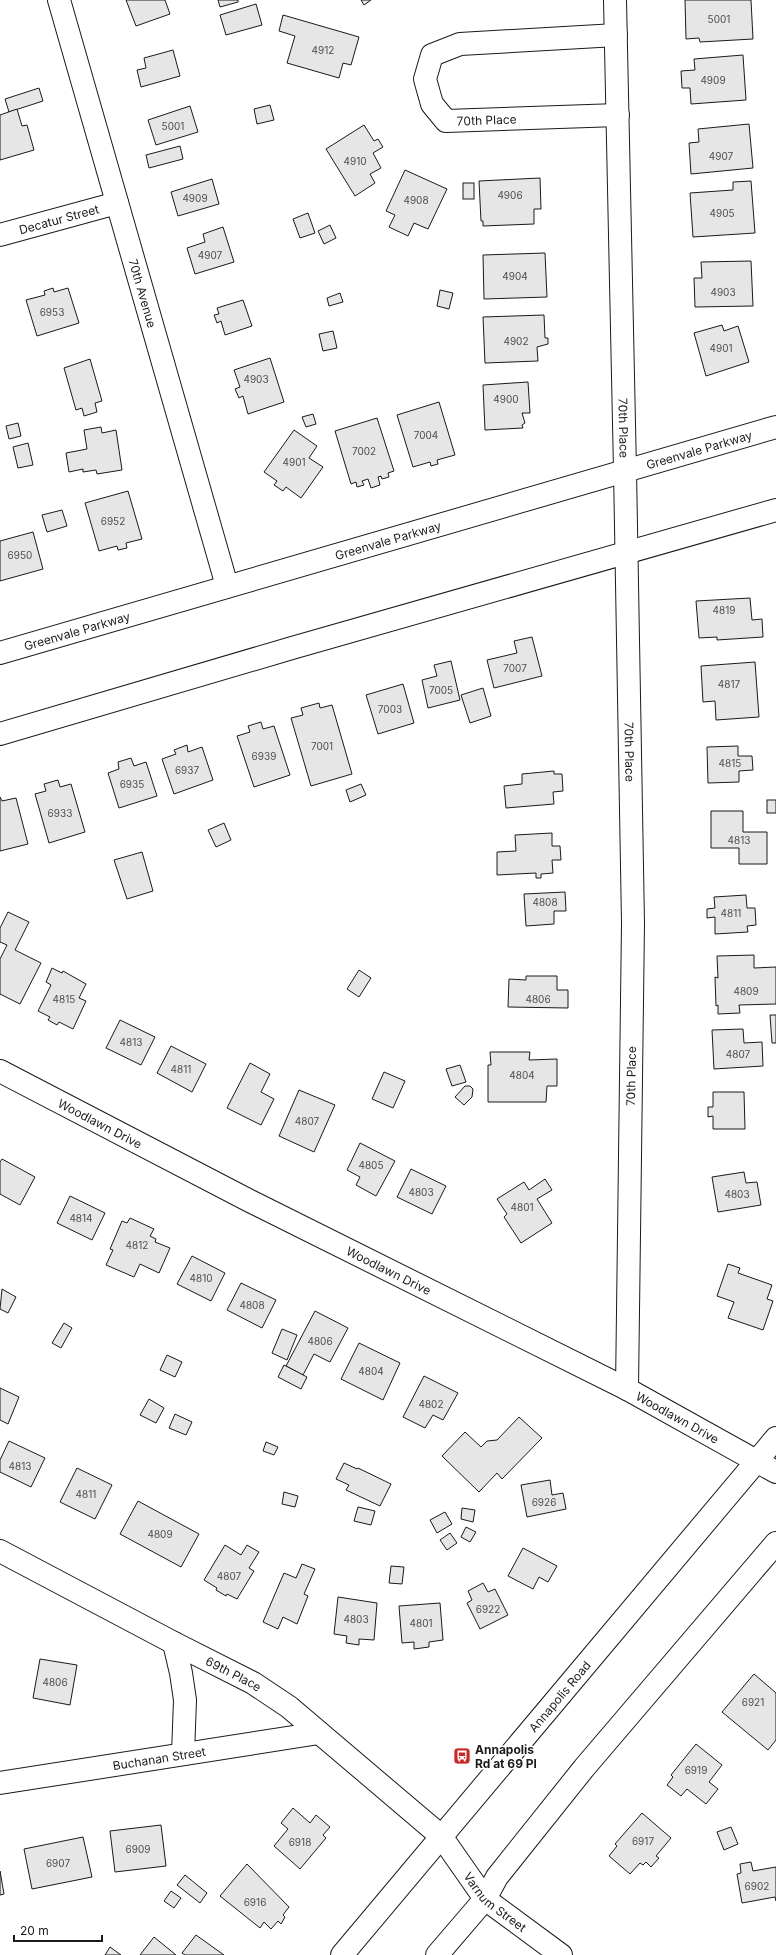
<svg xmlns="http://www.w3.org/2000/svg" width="776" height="1955" font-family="Inter,sans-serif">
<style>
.building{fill:#e6e6e6;stroke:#1a1a1a}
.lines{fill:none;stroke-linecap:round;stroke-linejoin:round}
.street-casing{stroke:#1a1a1a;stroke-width:24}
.secondary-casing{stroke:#1a1a1a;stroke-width:24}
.primary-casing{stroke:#1a1a1a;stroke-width:24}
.street{stroke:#fff;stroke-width:22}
.secondary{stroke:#fff;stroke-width:22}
.primary{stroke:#fff;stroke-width:22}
.labels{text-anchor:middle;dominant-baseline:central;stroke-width:3;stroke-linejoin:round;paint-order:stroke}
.number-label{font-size:10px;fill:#4d4d4d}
.street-label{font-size:12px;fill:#1a1a1a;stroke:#fff}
.poi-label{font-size:12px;font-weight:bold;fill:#1a1a1a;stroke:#fff;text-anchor:start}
</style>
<rect width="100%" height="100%" fill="#fff"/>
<g class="building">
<path d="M126,0H165L170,14L136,26Z"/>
<path d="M218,0H238V2L220,7Z"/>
<path d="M361,0H371L364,5Z"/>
<path d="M685,0H751L753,39L700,42L699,38L686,39Z"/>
<path d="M256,4L262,25L226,35L220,15Z"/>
<path d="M283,15L359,37L351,65L343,63L339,78L287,63L295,36L279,31Z"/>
<path d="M173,50L180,76L141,87L137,70L146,68L144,58Z"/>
<path d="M743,55L746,100L691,104L690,88H682L681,71L695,70L694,59Z"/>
<path d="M39,88L43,101L9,112L5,99Z"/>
<path d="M270,105L274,120L257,124L254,109Z"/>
<path d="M190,106L198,132L156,145L148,120Z"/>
<path d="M17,109L22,126L27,125L34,150L0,160V115Z"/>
<path d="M749,124L753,168L691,174L689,143L699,142L698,129Z"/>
<path d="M364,125L374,141L378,139L383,147L373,153L381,168L370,174L375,183L355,196L326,149Z"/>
<path d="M180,146L183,159L149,168L146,155Z"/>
<path d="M405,170L447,189L428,229L414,223L408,236L389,227L395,215L386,211Z"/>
<path d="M540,178L541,209H534V224L483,226V221H481L479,181Z"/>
<path d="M212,179L219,204L178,216L171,192Z"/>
<path d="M751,181L755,233L693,237L690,193L733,190V182Z"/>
<rect x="463" y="183" width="11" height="16"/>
<path d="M308,213L315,233L300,238L293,219Z"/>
<path d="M330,225L336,238L324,244L318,231Z"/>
<path d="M223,227L234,262L195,274L187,248L205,242L203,234Z"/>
<path d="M545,253L547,297L484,299L483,255Z"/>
<path d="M751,261L753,306L695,307L694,278H702L701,262Z"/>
<path d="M53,288L54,292L68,288L79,323L37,336L26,300L45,295L44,291Z"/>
<path d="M440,290L453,293L449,309L437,306Z"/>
<path d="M340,293L343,302L329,306L327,298Z"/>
<path d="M243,300L252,326L225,335L221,321L217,323L214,315L219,314L217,308Z"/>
<path d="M544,315L545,338H548V344L537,347L538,361L485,363L483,317Z"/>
<path d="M722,325L724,331L738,326L749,362L706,376L694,333Z"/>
<path d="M333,331L337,348L323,351L319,334Z"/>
<path d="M270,358L284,402L248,414L243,396L239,398L235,389L240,387L234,370Z"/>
<path d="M90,359L102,401L95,403L97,412L84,416L82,408L76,410L64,368Z"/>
<path d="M528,382L530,413H522L525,423L522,425L523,428L485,430L483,385Z"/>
<path d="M439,402L455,455L437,460L438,464L431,466L430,462L413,467L397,415Z"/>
<path d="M313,414L316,424L306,427L302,417Z"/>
<path d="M377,418L394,471L388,473L389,477L382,479L381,476L378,477L380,485L371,488L368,479L362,481L364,485L357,487L356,482L351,484L335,431Z"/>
<path d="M18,423L21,436L9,439L6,426Z"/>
<path d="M101,427L102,433L116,430L122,470L97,474L96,470L83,472V469L69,472L66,453L87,449L84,430Z"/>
<path d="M294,430L317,446L309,458L323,467L301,498L286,487L283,491L274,485L277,481L264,472Z"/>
<path d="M28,443L33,465L18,468L13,447Z"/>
<path d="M128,491L142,539L126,543L127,548L118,550L117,546L99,551L85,503Z"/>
<path d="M62,510L67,526L47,532L42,515Z"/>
<path d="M33,532L43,569L0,581V541Z"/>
<path d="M750,598L752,620L762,619L763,637L717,640V637L699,638L696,601Z"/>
<path d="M532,637L542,676L494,688L487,660L517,653L514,641Z"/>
<path d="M451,661L460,700L428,708L422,680L437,676L434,665Z"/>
<path d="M755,662L759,717L716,720L715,701L703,702L701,666Z"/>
<path d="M403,684L414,723L378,734L366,695Z"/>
<path d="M483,688L491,716L470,723L461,695Z"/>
<path d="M319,703L320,708L332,705L352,774L311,786L291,718L303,715L301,708Z"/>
<path d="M261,722L263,729L274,726L290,775L254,787L237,736L250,732L248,726Z"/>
<path d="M187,745L188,752L202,747L213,780L174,794L162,759L176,754L174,750Z"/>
<path d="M738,746V756H752L753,770L739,771V782L708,783L707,747Z"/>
<path d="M131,758L134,766L146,762L157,796L119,808L108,773L119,769L118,762Z"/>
<path d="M554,771V774H562L563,791L553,792L554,804L506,808L504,786L522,784V774Z"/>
<path d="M58,780L60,787L71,784L85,832L49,843L35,794L46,791L44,784Z"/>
<path d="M361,784L366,795L350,802L346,790Z"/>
<path d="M0,797L2,801L16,798L28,844L0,851Z"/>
<rect x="767" y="800" width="9" height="13"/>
<path d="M711,811H743V832H767V864H739V848H711Z"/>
<path d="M224,823L231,840L216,847L208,830Z"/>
<path d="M552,833V846H560L561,860H552L553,873L541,874V878H536V873L497,875V852L516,851L515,835Z"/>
<path d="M142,852L153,891L127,899L114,860Z"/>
<path d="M565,892L566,911H554V924L526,926L524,894Z"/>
<path d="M746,895L747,908H755L756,925L747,926L748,932L715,934V917L707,918V909L715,908L714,897Z"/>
<path d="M8,912L29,922L15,950L41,963L20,1004L0,994V959L7,945L0,942V928Z"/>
<path d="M754,955V968L776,967V1004L739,1005L740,1013L718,1014V1005L716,1006L715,977L718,978L717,956Z"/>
<path d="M52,968L62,973L63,971L86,984L79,998L86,1001L73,1029L59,1022L57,1025L48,1020L50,1017L38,1011L51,985L46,982Z"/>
<path d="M359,970L371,978L359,997L347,989Z"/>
<path d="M526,976H557V990H568V1008L508,1007L509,979L526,980Z"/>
<path d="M770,1015H776V1043H772Z"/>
<path d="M120,1020L155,1037L141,1065L106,1048Z"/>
<path d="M743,1029L744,1043L762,1042L763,1066L714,1069L712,1030Z"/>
<path d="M171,1046L206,1064L192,1092L157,1073Z"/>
<path d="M490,1052H530L529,1060L557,1059V1086H547L546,1102H488V1065H491Z"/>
<path d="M250,1063L270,1074L261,1092L274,1099L261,1125L227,1108Z"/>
<path d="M460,1065L466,1082L452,1086L446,1069Z"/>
<path d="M384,1072L405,1081L393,1108L372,1099Z"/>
<path d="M465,1086H470L473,1089L472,1097L464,1105L455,1097Z"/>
<path d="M299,1090L335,1105L314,1152L279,1136Z"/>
<path d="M713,1092H744L745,1129H713V1116L708,1117V1107H713Z"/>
<path d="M360,1143L395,1161L376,1196L356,1185L360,1177L347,1170Z"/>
<path d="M2,1159L35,1177L20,1205L0,1194V1162Z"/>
<path d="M411,1169L446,1186L432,1214L397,1197Z"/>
<path d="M744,1172L746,1183L757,1182L761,1205L718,1212L712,1177Z"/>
<path d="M545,1179L552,1190L537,1199L552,1223L521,1243L504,1217L507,1214L497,1199L524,1182L529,1190Z"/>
<path d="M70,1196L105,1213L92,1240L57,1223Z"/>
<path d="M130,1218L154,1229L150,1236L156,1239L155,1242L170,1248L159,1273L140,1264L134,1277L106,1265L113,1250L110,1249L122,1221L127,1223Z"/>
<path d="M192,1256L225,1273L211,1301L177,1284Z"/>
<path d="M728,1264L740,1268L738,1273L772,1285L767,1299L773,1301L763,1330L728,1318L734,1302L717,1296Z"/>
<path d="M241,1283L276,1300L262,1328L227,1310Z"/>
<path d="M2,1289L16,1297L8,1313L0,1309Z"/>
<path d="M315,1311L348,1328L330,1362L314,1354L303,1375L286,1366Z"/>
<path d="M64,1323L72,1328L61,1348L52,1343Z"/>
<path d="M282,1329L297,1335L287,1360L272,1353Z"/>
<path d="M359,1343L400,1363L383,1400L341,1379Z"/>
<path d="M167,1355L182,1362L175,1377L160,1370Z"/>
<path d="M284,1365L307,1377L301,1389L278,1377Z"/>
<path d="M424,1376L458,1393L443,1420L433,1415L425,1428L403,1417Z"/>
<path d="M0,1388L19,1397L8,1424L0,1420Z"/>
<path d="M149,1399L164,1408L156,1423L140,1415Z"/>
<path d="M175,1414L192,1422L186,1435L169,1428Z"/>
<path d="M519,1417L542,1438L502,1479L497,1473L479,1492L442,1456L465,1432L481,1447L487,1441L497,1440Z"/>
<path d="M9,1441L45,1458L31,1487L0,1472V1460Z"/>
<path d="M266,1442L278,1447L274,1455L263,1451Z"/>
<path d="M344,1463L357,1469L358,1468L391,1484L380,1506L346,1490L349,1485L336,1479Z"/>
<path d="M77,1468L112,1485L95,1519L60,1502Z"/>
<path d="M550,1480L552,1495L563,1493L566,1509L527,1517L521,1485Z"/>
<path d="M284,1492L298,1496L295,1507L282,1504Z"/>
<path d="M138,1501L199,1534L181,1567L120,1534Z"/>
<path d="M358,1507L375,1511L371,1525L354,1521Z"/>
<path d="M462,1508L475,1510L473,1522L461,1519Z"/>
<path d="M445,1512L452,1524L437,1533L430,1520Z"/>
<path d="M466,1527L476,1532L470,1542L461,1537Z"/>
<path d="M450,1533L457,1543L447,1550L440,1540Z"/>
<path d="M225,1545L241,1555L247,1545L259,1552L249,1568L254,1571L237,1599L227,1594L226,1596L216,1590L217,1588L204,1580Z"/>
<path d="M523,1548L557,1566L548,1582L539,1577L533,1589L508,1576Z"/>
<path d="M302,1564L315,1569L304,1594L308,1596L297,1624L283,1617L278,1629L263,1622L284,1573L296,1578Z"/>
<path d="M391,1566L404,1567L402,1584L389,1583Z"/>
<path d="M483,1583L488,1592L495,1589L508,1615L480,1629L467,1603L472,1600L468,1591Z"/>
<path d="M338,1597L377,1603L374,1640L359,1639V1645L346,1643L347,1636L334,1634Z"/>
<path d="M440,1603L443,1640L429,1642V1647L414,1649V1642L402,1643L399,1606Z"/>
<path d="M40,1659L77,1665L70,1705L33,1698Z"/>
<path d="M754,1674L776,1693V1740L768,1750L722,1712Z"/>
<path d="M696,1744L722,1765L709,1782L718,1789L706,1804L687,1789L681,1796L667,1785L673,1777L671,1775Z"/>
<path d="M293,1808L310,1823L316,1815L330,1827L323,1835L326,1838L300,1869L274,1846L288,1829L281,1823Z"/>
<path d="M642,1813L671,1838L656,1856L659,1858L651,1867L646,1862L643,1865L640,1863L630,1874L609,1856L617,1846L615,1844Z"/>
<path d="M161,1825L166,1866L115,1872L110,1831Z"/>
<path d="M731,1827L738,1844L724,1850L717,1832Z"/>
<path d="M83,1837L92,1877L32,1889L24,1849Z"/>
<path d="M751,1862L753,1871L776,1867V1901L775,1897L742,1903L737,1874L741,1873L740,1864Z"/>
<path d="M247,1864L289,1907L283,1915L285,1917L281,1924L278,1921L271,1929L264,1922L260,1928L220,1896Z"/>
<path d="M0,1871L4,1894L0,1895Z"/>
<path d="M185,1875L207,1893L200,1903L177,1885Z"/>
<path d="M171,1891L181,1898L174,1908L164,1901Z"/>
<path d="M196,1935L224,1955H185L182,1953Z"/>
<path d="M154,1937L176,1955H140Z"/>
<path d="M110,1947L121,1955H105Z"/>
</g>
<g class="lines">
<g class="street-casing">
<g id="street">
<path id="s1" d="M59,0L227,586"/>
<path id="s2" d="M615,0L625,470L633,923L627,1389"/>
<path id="s3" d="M616,35L460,44L432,55L425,79L432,104L446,121L618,115"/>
<path id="s4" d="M0,235L117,203"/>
<path id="s5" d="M0,1071L248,1200L627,1389L776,1472"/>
<path id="s6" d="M0,1551L174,1643L253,1683L289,1707L441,1836L485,1899L561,1955"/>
<path d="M174,1643L181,1673L185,1700L183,1754"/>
<path id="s7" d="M0,1783L319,1733"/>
</g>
</g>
<g class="secondary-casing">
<g id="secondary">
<path id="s8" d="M0,653L776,427"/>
<path d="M0,734L292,648L776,510"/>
</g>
</g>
<g class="primary-casing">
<g id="primary">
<path id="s9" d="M342,1955L776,1438"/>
<path d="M437,1955L485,1899L497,1877L584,1768L776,1543"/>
</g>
</g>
<use href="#street" class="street"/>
<use href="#secondary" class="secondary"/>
<use href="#primary" class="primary"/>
</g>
<defs>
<g id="bus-square" transform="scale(0.9)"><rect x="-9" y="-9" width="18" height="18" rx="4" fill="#c62828" stroke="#fff"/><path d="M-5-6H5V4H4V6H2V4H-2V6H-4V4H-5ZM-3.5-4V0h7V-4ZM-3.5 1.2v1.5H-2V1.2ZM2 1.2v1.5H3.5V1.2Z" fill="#fff"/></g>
</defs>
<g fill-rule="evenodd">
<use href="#bus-square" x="462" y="1756"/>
</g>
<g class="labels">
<g class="number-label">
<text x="719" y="19">5001</text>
<text x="323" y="50">4912</text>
<text x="713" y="80">4909</text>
<text x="173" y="126">5001</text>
<text x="721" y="156">4907</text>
<text x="355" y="161">4910</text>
<text x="510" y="195">4906</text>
<text x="195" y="198">4909</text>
<text x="416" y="200">4908</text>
<text x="722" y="213">4905</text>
<text x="210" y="255">4907</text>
<text x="515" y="276">4904</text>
<text x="723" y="292">4903</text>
<text x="52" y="312">6953</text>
<text x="516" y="341">4902</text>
<text x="721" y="348">4901</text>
<text x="256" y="379">4903</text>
<text x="506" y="399">4900</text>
<text x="426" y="435">7004</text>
<text x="364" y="451">7002</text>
<text x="294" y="462">4901</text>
<text x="113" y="521">6952</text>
<text x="20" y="555">6950</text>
<text x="724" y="610">4819</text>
<text x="515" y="668">7007</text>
<text x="729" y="684">4817</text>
<text x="441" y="690">7005</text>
<text x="390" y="709">7003</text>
<text x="322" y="746">7001</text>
<text x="264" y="756">6939</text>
<text x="730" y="763">4815</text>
<text x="187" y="770">6937</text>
<text x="132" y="784">6935</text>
<text x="60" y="813">6933</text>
<text x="739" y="840">4813</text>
<text x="545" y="902">4808</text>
<text x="731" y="913">4811</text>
<text x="746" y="991">4809</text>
<text x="64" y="999">4815</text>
<text x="538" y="999">4806</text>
<text x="131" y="1042">4813</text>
<text x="738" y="1054">4807</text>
<text x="181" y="1069">4811</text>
<text x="522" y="1075">4804</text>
<text x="307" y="1121">4807</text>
<text x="371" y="1165">4805</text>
<text x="421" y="1192">4803</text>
<text x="737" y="1194">4803</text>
<text x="522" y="1207">4801</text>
<text x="81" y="1218">4814</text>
<text x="137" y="1245">4812</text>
<text x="201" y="1278">4810</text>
<text x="252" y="1305">4808</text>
<text x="320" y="1341">4806</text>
<text x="371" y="1371">4804</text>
<text x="431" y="1404">4802</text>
<text x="20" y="1466">4813</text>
<text x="86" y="1494">4811</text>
<text x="544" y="1502">6926</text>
<text x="160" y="1534">4809</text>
<text x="229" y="1576">4807</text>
<text x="488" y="1609">6922</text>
<text x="356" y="1619">4803</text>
<text x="421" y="1623">4801</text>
<text x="55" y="1682">4806</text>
<text x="753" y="1702">6921</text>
<text x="696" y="1770">6919</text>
<text x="643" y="1841">6917</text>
<text x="300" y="1842">6918</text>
<text x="138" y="1849">6909</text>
<text x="58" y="1863">6907</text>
<text x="757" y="1886">6902</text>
<text x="255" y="1902">6916</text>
</g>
<g class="street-label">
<text stroke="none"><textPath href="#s3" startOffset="300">70th Place</textPath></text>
<text stroke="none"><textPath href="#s4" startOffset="61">Decatur Street</textPath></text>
<text stroke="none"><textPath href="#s1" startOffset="305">70th Avenue</textPath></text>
<text stroke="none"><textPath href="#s2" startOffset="428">70th Place</textPath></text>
<text stroke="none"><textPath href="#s8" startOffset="728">Greenvale Parkway</textPath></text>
<text stroke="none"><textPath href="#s8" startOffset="404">Greenvale Parkway</textPath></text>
<text stroke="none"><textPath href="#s8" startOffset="80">Greenvale Parkway</textPath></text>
<text stroke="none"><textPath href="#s2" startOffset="752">70th Place</textPath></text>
<text transform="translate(631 1076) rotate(-89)">70th Place</text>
<text stroke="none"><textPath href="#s5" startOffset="113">Woodlawn Drive</textPath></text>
<text stroke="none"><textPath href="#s5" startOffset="437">Woodlawn Drive</textPath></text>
<text stroke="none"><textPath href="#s5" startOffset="761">Woodlawn Drive</textPath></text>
<text stroke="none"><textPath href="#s6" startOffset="264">69th Place</textPath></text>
<text stroke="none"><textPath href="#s9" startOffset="338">Annapolis Road</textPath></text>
<text stroke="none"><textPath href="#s7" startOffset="161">Buchanan Street</textPath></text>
<text stroke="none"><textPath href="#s6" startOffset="614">Varnum Street</textPath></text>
</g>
<g class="poi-label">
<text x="475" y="1749">Annapolis<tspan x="475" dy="14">Rd at 69 Pl</tspan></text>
</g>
</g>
<path d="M14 1935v6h88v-6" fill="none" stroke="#1a1a1a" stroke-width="2"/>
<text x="20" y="1935" font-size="12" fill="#1a1a1a" stroke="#ffffff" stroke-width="3" paint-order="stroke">20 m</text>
</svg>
